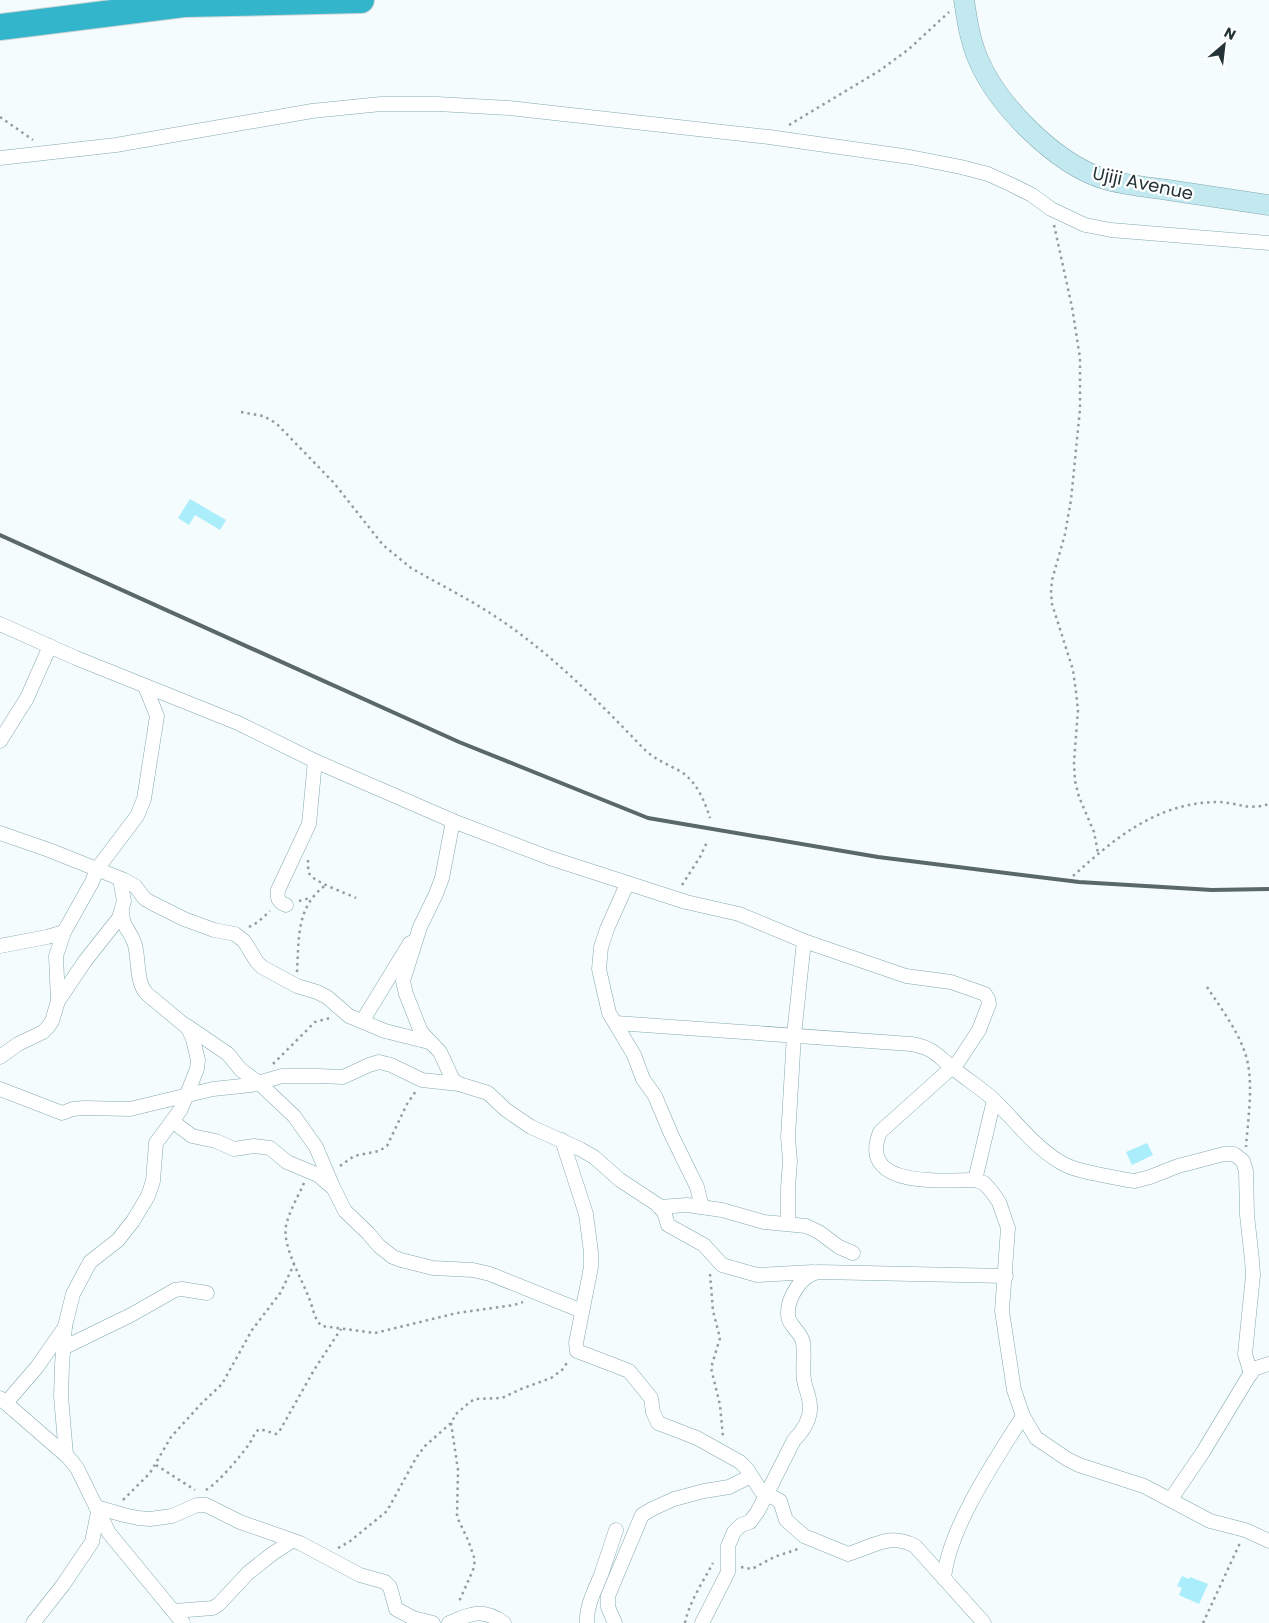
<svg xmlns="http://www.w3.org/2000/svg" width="1269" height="1623" font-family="Poppins,sans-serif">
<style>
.building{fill:#aaedfb}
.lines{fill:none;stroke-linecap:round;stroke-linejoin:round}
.street-casing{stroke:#83a9b1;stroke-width:15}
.secondary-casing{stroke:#83a9b1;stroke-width:21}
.highway-casing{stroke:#d3d6d7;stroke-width:28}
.path{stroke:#929da0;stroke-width:2.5;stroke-dasharray:2.5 4;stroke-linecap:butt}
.street{stroke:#fff;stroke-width:14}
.secondary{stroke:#c2e9ef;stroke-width:20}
.highway{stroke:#33b5cb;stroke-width:26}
.rail{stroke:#5a686a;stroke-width:4}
.labels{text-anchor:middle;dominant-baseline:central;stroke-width:4.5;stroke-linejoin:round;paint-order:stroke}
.street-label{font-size:18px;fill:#233336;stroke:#fff}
</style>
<rect width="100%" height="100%" fill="#f4fcfe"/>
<g class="building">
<path d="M190,499L226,520L220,530L195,515L189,525L178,518Z"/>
<path d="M1147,1143L1153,1155L1132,1165L1126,1152Z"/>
<path d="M1182,1576L1189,1579L1190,1577L1208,1584L1199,1604L1179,1595L1182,1588L1177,1586Z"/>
</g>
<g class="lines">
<g class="street-casing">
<g id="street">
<path d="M0,158L116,145L312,111L381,104H437L509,108L769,137L910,157L961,167L988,174L1012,185L1032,195L1051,209L1085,225L1111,230L1269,243"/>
<path d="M0,624L76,658L238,723L315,761L453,821L550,858L686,902L739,914L804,941L906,976L951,982L985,994L988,999L989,1004L979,1030L958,1062L880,1132C857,1189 943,1180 975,1180"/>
<path d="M0,741L27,698L50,646"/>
<path d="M453,821L442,878L436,894L420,927L403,981L406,994L421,1032L440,1052L453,1080L459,1084L488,1093L506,1110L531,1127L580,1149L594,1157L620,1180L658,1205L664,1212L668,1225L704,1245L722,1265L757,1275L813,1272"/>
<path d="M0,833L49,850L124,880L135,886L145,899L154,904L184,919L214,930L235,934L244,941L257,962L262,967L297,986L317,992L327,997L349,1016L385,1031L429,1042"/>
<path d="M627,884L607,929L601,947L599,969L609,1013L634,1055L643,1079L655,1096L671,1134L697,1187L702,1207"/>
<path d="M286,905C278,902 277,898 278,890L309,824L315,761"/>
<path d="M0,946L47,937L64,932"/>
<path d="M58,1001L56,956L64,932L92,882L97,869L137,816L144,799L157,716L145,686"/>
<path d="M363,1020L410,943"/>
<path d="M616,1023L911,1044C934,1048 936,1055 953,1068C967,1080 983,1089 996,1102C1016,1122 1035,1147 1060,1162C1078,1173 1107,1175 1127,1180L1135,1181L1150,1177L1178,1166L1224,1154H1234L1243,1161L1246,1171L1247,1215L1252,1260L1253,1275L1245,1354L1251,1374"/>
<path d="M187,1026L228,1054L241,1070L259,1083L294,1116L316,1147L333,1187L345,1211L368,1233L379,1246L393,1257L401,1260L433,1268L473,1270L490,1274L582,1311"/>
<path d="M0,1057L18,1044L43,1032L48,1027L52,1021L58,1001L85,961L119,918L124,901L120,879"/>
<path d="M0,1089L62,1113L73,1109L84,1108L130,1109L213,1089L251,1085L282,1076H319L343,1077L369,1065L379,1062L391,1065L422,1080L459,1084"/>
<path d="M994,1100L975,1180L984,1183L992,1192L999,1202L1008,1228L1002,1311L1014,1390L1023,1416L1036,1438L1067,1459L1079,1465L1144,1486L1210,1521L1245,1530L1269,1541"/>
<path d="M172,1121L192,1136L216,1141L234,1149L254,1146L270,1148L287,1162L318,1175L332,1187"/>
<path d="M562,1140L586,1214L591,1252V1267L576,1343L577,1351L629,1371L651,1398L653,1412L658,1423L697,1438L740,1462L747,1469L761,1491L780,1501L786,1520L804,1536L848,1554C873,1547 889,1532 915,1546L984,1623"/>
<path d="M659,1207L687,1205L722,1210L764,1222L806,1226L819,1232L839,1247L853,1253"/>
<path d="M788,1223V1188L790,1161L788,1137L794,1035L804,941"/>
<path d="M63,1348L131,1315L175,1290L182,1289L207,1293"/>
<path d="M0,1398L68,1457L77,1468L109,1533L183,1623"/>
<path d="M6,1403L37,1367L65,1327"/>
<path d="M66,1455L61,1396L62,1365L65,1326L73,1294L90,1262L118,1240L133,1221L148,1196L153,1181L156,1143L181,1109L197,1069L198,1060L193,1039L188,1028L147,994C136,983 139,960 135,945C131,930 123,930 122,912"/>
<path d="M1171,1499L1203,1452L1252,1371L1256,1368L1269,1364"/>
<path d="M96,1507L124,1515L138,1518L150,1519L172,1516L197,1505H206L240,1522L300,1543L360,1575L385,1582L390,1587L396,1609L413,1618L433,1623"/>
<path d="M944,1579C948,1529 996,1459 1023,1416"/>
<path d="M174,1611L213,1608L219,1604L248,1573L272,1554L292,1541"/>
<path d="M33,1623L63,1585L92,1542L98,1512"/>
<path d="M449,1623C471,1613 483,1608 504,1623"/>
<path d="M587,1623C586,1606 595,1590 601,1575C606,1560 611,1545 616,1530"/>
<path d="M615,1623L608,1607V1596L642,1515L652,1509L674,1499L704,1491L729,1487L751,1476"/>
<path d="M702,1623L728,1572V1546L734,1532L741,1525L750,1522L758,1511L794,1440C805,1429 813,1415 809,1399C808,1393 805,1387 804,1380C802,1368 805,1354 803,1342C801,1332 788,1325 788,1315C787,1299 801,1274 819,1272L1006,1276"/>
</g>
</g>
<g class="secondary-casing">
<path id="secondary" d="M964,0C967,20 970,40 978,59C998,106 1055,163 1104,179C1124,185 1147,187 1168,190C1201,195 1235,200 1269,205"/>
</g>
<g class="highway-casing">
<path id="highway" d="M0,27L184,4L361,0"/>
</g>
<g class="path">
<path d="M0,117L33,140"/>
<path d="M789,125L879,71L909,49L949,12"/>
<path d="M1054,225L1072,307L1080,358V409L1071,500L1065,534L1052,580L1051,592L1052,604L1073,670L1076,692L1078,710L1074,762L1075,781L1079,797L1094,832L1098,853"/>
<path d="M241,412L263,416L276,423L334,483L383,545L411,568C437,583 465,597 490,613C548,650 597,700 644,749C655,760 670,765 683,773C697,783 705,802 710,818"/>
<path d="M308,860C308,864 308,869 309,873C313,882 346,893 356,898"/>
<path d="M1073,876C1115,838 1157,803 1216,802C1238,802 1246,811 1269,804"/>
<path d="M682,885L700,857L707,842"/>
<path d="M299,901L310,898"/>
<path d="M249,927L258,922L270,911"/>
<path d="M297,972C299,939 296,906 326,885"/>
<path d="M1207,987C1220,1007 1236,1028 1244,1050C1255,1078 1248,1117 1246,1147"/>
<path d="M273,1064L315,1022L330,1018"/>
<path d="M340,1166L354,1156L379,1151L387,1146L407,1104L416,1091"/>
<path d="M304,1183C298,1197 289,1211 286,1226C282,1246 302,1279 309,1298C313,1307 314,1320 322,1326L375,1333L457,1313L514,1305L523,1302"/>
<path d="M710,1274L713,1311L720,1338L711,1368L720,1405L723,1437"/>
<path d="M451,1423L458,1470L457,1517L468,1540L475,1560L473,1570L458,1604"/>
<path d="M156,1465L195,1490"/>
<path d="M206,1490C217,1484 241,1456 249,1444C253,1439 254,1432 260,1429L276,1434L279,1432L314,1370L341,1329"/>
<path d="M123,1500L150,1473L171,1437L200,1405L222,1384L252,1330L281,1292L294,1264"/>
<path d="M338,1548L349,1542L387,1511L416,1458L425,1446L451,1423L456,1414L470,1402L475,1399L502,1398L521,1389L551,1378L562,1370L569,1360"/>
<path d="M741,1567L752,1569L774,1557L798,1549"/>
<path d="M685,1623C689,1602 703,1582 713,1563"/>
<path d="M1203,1623L1240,1543"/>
</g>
<use href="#street" class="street"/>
<use href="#secondary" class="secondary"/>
<use href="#highway" class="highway"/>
<path class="rail" d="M0,535L459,742L648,818L878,857L1079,882L1212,890L1269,889"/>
</g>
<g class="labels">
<g class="street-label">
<text transform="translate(1143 183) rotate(12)">Ujiji Avenue</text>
</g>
</g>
<g transform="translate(1224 45) rotate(28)" stroke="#ffffff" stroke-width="4" paint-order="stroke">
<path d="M0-4L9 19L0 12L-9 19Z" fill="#233336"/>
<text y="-8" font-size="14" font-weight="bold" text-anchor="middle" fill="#233336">N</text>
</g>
</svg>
